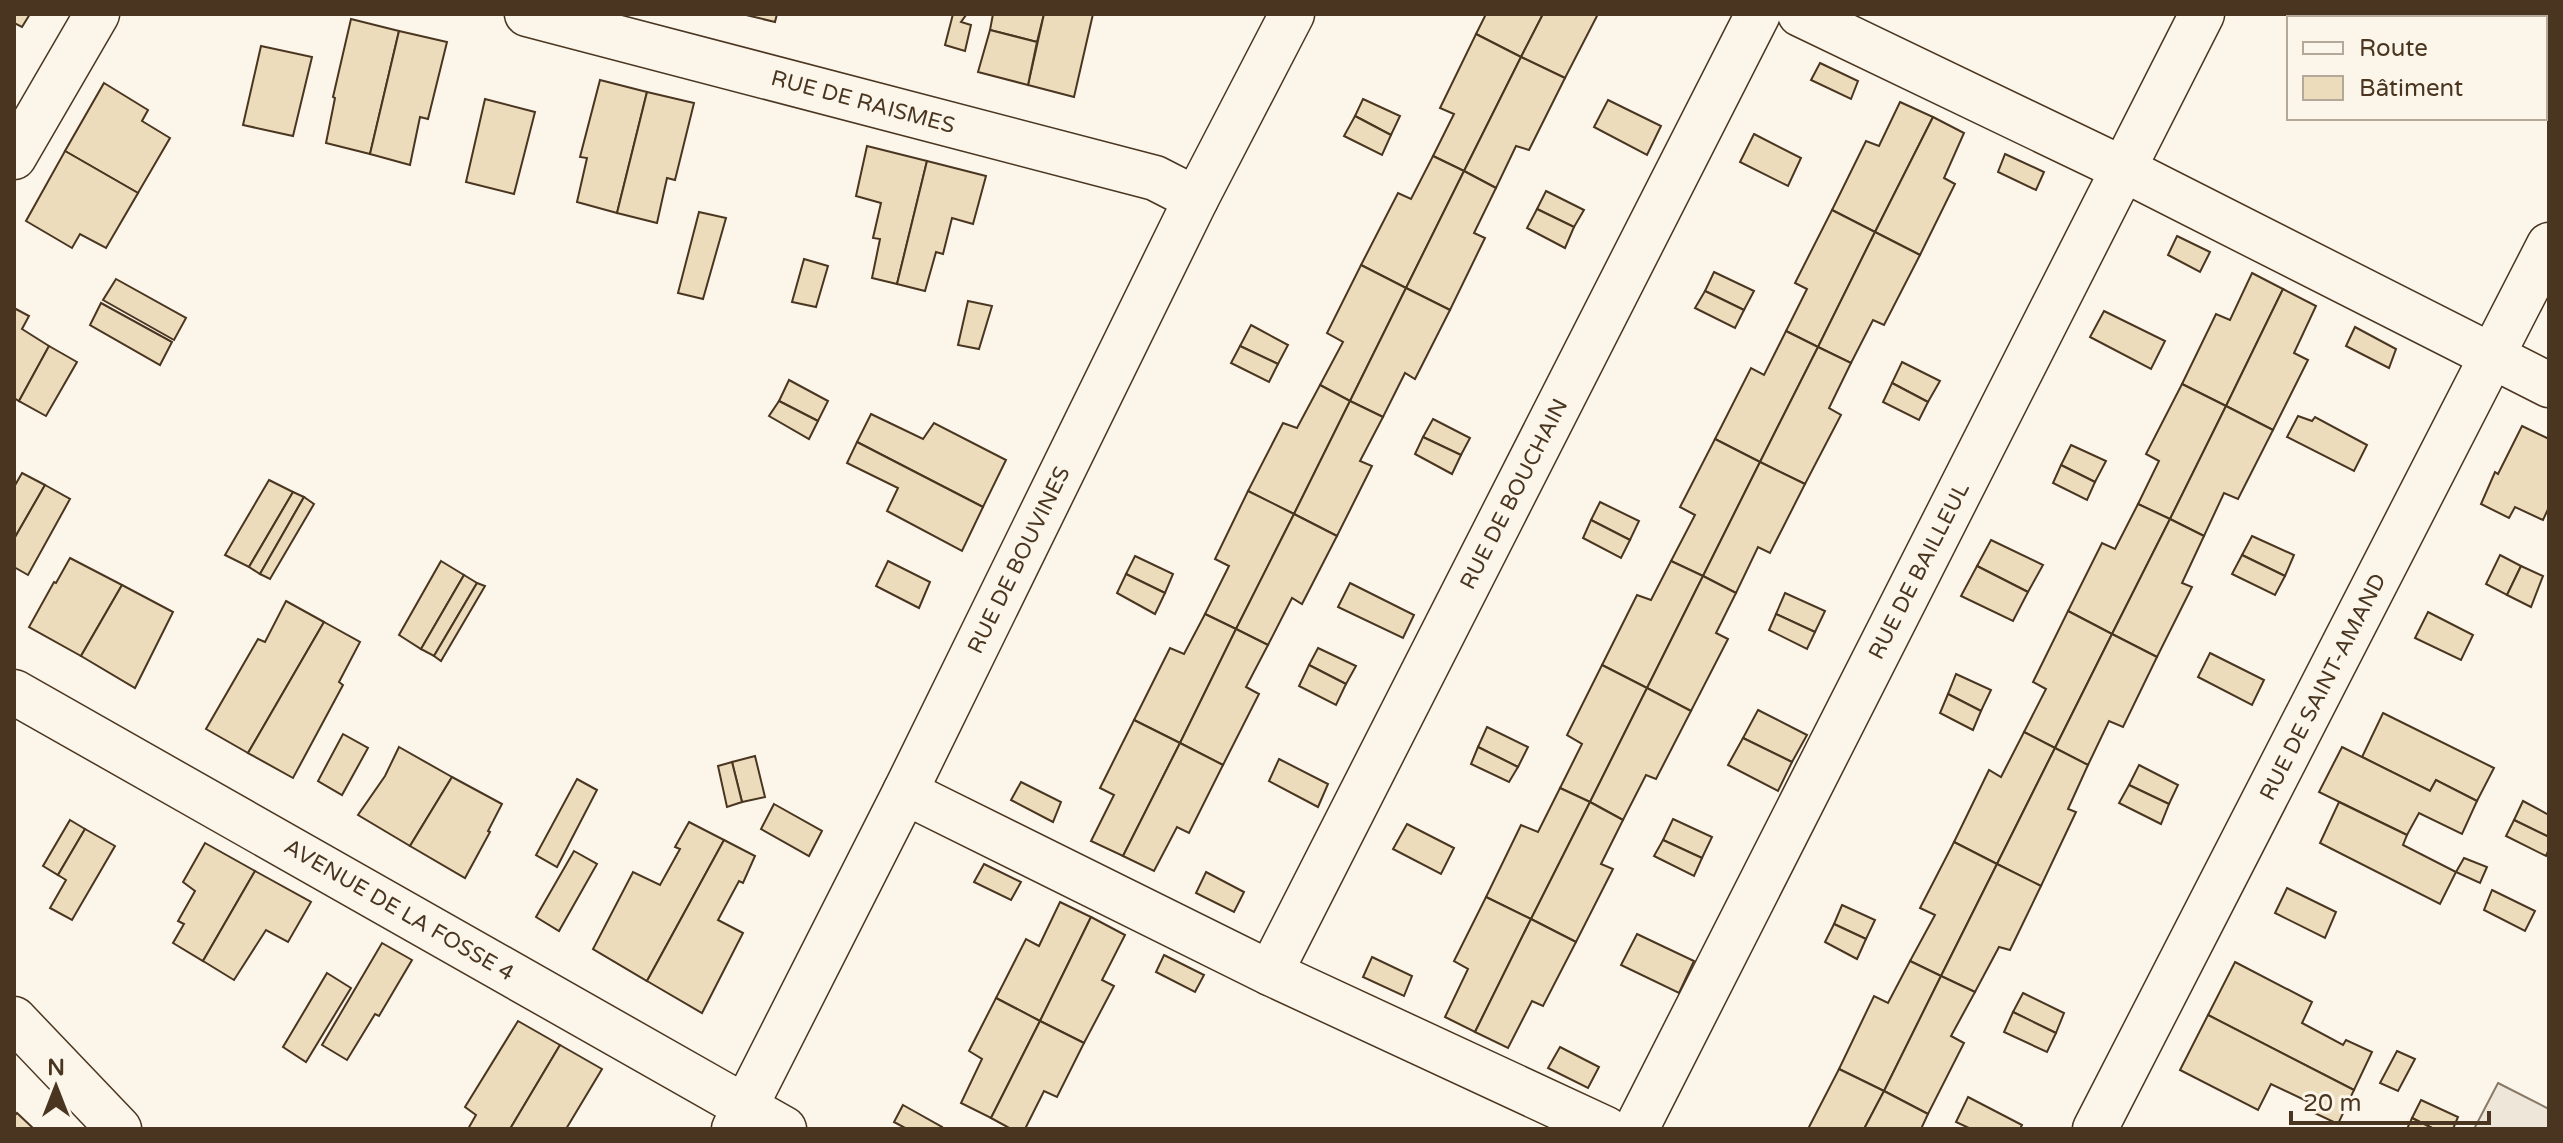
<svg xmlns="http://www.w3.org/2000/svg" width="2563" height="1143" font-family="'Varela Round',sans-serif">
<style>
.green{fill:#ede6d9;stroke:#887966;stroke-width:2}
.building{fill:#ecdcbc;stroke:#4a3520;stroke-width:2}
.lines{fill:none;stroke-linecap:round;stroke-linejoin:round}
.minor-casing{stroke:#4a3520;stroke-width:47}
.minor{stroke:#fbf6e9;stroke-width:44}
.labels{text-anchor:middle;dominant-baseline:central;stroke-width:6;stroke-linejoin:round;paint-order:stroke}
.street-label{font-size:22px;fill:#4a3520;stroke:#fbf6e9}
</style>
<rect width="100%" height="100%" fill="#fbf6e9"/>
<path class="green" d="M2498,1083L2549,1109V1129H2474Z"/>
<g class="building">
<path d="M14,14H30L22,27L14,23Z"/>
<path d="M742,14H777L775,22Z"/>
<path d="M953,14L966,15L961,22L971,25L965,51L945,45Z"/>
<path d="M993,14H1044L1037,42L990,30Z"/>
<path d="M1044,14H1093L1074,97L1028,85Z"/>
<path d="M1486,14H1543L1521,57L1476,34Z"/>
<path d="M1543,14H1598L1565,78L1521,57Z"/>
<path d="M351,19L399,31L370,154L326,143L335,98L333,97Z"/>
<path d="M990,30L1037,42L1028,85L978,72Z"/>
<path d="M399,31L447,42L428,119L420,117L410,165L370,154Z"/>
<path d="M1476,34L1521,57L1464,171L1433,156L1454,114L1440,108Z"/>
<path d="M261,46L312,57L293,136L243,125Z"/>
<path d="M1521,57L1565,78L1529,150L1516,146L1496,188L1464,171Z"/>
<path d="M1820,63L1858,81L1851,99L1811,80Z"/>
<path d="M600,80L647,92L617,213L577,202L587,158L580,157Z"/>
<path d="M104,83L148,110L142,121L170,138L138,193L65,151Z"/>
<path d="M647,92L694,103L675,180L667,178L657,223L617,213Z"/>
<path d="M485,99L535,112L514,194L466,182Z"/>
<path d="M1363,99L1400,116L1391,135L1355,116Z"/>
<path d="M1608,100L1661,126L1647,155L1594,127Z"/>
<path d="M1900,102L1933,117L1875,232L1832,210L1866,141L1879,146Z"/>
<path d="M1355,116L1391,135L1382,155L1344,136Z"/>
<path d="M1933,117L1964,133L1944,178L1955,184L1920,255L1875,232Z"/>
<path d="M1754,134L1801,158L1788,186L1740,162Z"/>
<path d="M867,146L927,161L897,284L872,278L880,239L873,238L881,203L856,196Z"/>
<path d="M65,151L138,193L106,248L80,234L72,248L26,221Z"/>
<path d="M2005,154L2044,172L2036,190L1998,172Z"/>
<path d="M1433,156L1464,171L1406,288L1361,265L1398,193L1411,199Z"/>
<path d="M927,161L986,176L973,224L952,218L943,254L936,252L925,291L897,284Z"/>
<path d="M1464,171L1496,188L1474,233L1485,238L1450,310L1406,288Z"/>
<path d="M1546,191L1584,210L1574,227L1537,209Z"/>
<path d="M1537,209L1574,227L1565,248L1527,228Z"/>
<path d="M1832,210L1875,232L1818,347L1786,331L1807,289L1795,283Z"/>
<path d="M699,212L726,218L703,299L678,293Z"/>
<path d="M1875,232L1920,255L1884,325L1873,320L1851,363L1818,347Z"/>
<path d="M2177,236L2210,252L2200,272L2168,255Z"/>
<path d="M804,259L828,266L816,307L792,302Z"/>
<path d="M1361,265L1406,288L1350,401L1320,385L1343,342L1327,333Z"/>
<path d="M1714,272L1754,291L1744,310L1705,291Z"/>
<path d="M2252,273L2283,289L2226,406L2182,384L2216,314L2230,320Z"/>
<path d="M116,279L186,318L174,340L103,300Z"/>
<path d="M1406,288L1450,310L1415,379L1405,373L1383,417L1350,401Z"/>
<path d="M2283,289L2316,306L2294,353L2308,360L2273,430L2226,406Z"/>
<path d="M1705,291L1744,310L1735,328L1695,308Z"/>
<path d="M968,301L992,306L979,349L958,345Z"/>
<path d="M101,303L172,342L160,365L90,325Z"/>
<path d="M14,308L29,316L22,329L49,346L19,401L14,398Z"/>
<path d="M2104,311L2165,341L2151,369L2090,337Z"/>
<path d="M1251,325L1288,345L1278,364L1240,346Z"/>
<path d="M2355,327L2396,349L2389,368L2346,346Z"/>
<path d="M1786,331L1818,347L1760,462L1715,439L1751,368L1764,375Z"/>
<path d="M49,346L77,362L46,416L19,401Z"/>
<path d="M1240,346L1278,364L1269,382L1231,363Z"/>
<path d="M1818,347L1851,363L1829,408L1841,415L1805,484L1760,462Z"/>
<path d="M1902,362L1940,381L1928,402L1892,383Z"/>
<path d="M789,380L828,401L818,421L779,401Z"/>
<path d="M1892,383L1928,402L1919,420L1883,402Z"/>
<path d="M2182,384L2226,406L2170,519L2138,504L2159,461L2146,454Z"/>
<path d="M1320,385L1350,401L1294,514L1248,491L1283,423L1297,428Z"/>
<path d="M779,401L818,421L809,439L769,416Z"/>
<path d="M1350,401L1383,417L1360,461L1372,466L1337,536L1294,514Z"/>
<path d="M2226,406L2273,430L2238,499L2224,493L2204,536L2170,519Z"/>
<path d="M871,414L923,439L934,423L1006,460L983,507L857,442Z"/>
<path d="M2298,416L2312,421L2315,417L2367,445L2354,471L2287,437Z"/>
<path d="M1433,419L1470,438L1461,455L1423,437Z"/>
<path d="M2522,426L2549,439V507L2543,520L2515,507L2509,518L2481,504L2495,472L2498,474Z"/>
<path d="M1423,437L1461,455L1452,474L1415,454Z"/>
<path d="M1715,439L1760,462L1703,576L1671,561L1695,515L1680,507Z"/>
<path d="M857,442L983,507L962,551L887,511L898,488L847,463Z"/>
<path d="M2071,445L2106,461L2095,482L2061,465Z"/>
<path d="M1760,462L1805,484L1770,553L1758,547L1736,593L1703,576Z"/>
<path d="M2061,465L2095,482L2087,500L2053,483Z"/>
<path d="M22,473L45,485L14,539V487Z"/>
<path d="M269,480L293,492L249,567L225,555Z"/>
<path d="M45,485L70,499L28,575L14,567V539Z"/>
<path d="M1248,491L1294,514L1236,629L1205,614L1229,566L1215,559Z"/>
<path d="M293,492L304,497L260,574L249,567Z"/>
<path d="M304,497L314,504L270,579L260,574Z"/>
<path d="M1600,502L1639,521L1630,540L1591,520Z"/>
<path d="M2138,504L2170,519L2112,634L2068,611L2102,543L2115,549Z"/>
<path d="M1294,514L1337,536L1302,604L1292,598L1268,645L1236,629Z"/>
<path d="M2170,519L2204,536L2182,583L2192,587L2157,657L2112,634Z"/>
<path d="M1591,520L1630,540L1621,558L1583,538Z"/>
<path d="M2252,536L2294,555L2285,576L2242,555Z"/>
<path d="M1991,540L2043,565L2028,592L1977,566Z"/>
<path d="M2242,555L2285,576L2275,595L2232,574Z"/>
<path d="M2500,555L2521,566L2507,595L2486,584Z"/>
<path d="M1135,556L1173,574L1165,593L1126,574Z"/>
<path d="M70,558L122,585L81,656L29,627L54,582L56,583Z"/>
<path d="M441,561L464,575L421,649L399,635Z"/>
<path d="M888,561L930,582L919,608L876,586Z"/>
<path d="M1671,561L1703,576L1647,688L1602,665L1637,595L1651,600Z"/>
<path d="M1977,566L2028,592L2013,621L1961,596Z"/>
<path d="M2521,566L2543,576L2531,607L2507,595Z"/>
<path d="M1126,574L1165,593L1155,614L1117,593Z"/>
<path d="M464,575L477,583L434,656L421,649Z"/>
<path d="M1703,576L1736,593L1716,633L1728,639L1691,711L1647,688Z"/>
<path d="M477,583L485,586L441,661L434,656Z"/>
<path d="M1350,583L1414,615L1403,638L1338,607Z"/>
<path d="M122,585L173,612L135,688L81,656Z"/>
<path d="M1785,593L1825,611L1815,632L1776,614Z"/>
<path d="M286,601L324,622L248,753L206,729L258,639L265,642Z"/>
<path d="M2068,611L2112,634L2055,748L2024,732L2046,689L2033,682Z"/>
<path d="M2428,612L2473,635L2461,660L2415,638Z"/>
<path d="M1205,614L1236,629L1180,743L1134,720L1170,648L1184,654Z"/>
<path d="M1776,614L1815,632L1807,649L1769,630Z"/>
<path d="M324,622L360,642L339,682L343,685L293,778L248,753Z"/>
<path d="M1236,629L1268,645L1246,687L1259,694L1223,765L1180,743Z"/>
<path d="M2112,634L2157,657L2123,727L2109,721L2088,765L2055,748Z"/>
<path d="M1318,648L1356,666L1346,684L1309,665Z"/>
<path d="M2210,653L2264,680L2252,705L2198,677Z"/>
<path d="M1309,665L1346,684L1336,705L1299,686Z"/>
<path d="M1602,665L1647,688L1590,802L1560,788L1582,744L1567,735Z"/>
<path d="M1956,674L1991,690L1981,711L1948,694Z"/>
<path d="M1647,688L1691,711L1656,779L1646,775L1623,820L1590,802Z"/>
<path d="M1948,694L1981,711L1973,730L1940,713Z"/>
<path d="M1758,710L1807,735L1792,762L1743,738Z"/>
<path d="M2383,713L2494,768L2477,801L2436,780L2430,791L2362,757Z"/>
<path d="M1134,720L1180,743L1123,856L1091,841L1114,795L1100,788Z"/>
<path d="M1487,727L1528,747L1518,767L1478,747Z"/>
<path d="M2024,732L2055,748L1997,864L1954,842L1989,770L2001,777Z"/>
<path d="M343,734L368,748L342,795L318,781Z"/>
<path d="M1743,738L1792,762L1778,791L1728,765Z"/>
<path d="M1180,743L1223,765L1189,833L1177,827L1154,871L1123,856Z"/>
<path d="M399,747L452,777L410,846L358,815L385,776Z"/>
<path d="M1478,747L1518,767L1509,782L1471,764Z"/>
<path d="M2342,747L2430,791L2436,780L2477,801L2462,834L2419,813L2407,835L2319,792Z"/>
<path d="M2055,748L2088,765L2068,809L2076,812L2041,886L1997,864Z"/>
<path d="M755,756L765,797L742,802L732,762Z"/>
<path d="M1279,759L1328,784L1318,807L1269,781Z"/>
<path d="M732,762L742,802L727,807L718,766Z"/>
<path d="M2139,765L2178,785L2169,804L2129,785Z"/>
<path d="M452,777L502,804L488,831L490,832L465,878L410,846Z"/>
<path d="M577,779L597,790L557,867L536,855Z"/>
<path d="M1021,782L1061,802L1053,822L1011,800Z"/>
<path d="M2129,785L2169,804L2161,824L2119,803Z"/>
<path d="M1560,788L1590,802L1531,919L1486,897L1521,825L1538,832Z"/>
<path d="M2523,801L2549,815V837L2514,820Z"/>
<path d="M1590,802L1623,820L1601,864L1613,869L1576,942L1531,919Z"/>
<path d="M2339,802L2407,835L2403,845L2456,872L2440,904L2320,843Z"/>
<path d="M774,804L822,831L809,856L761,829Z"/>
<path d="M1673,819L1712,837L1702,858L1663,840Z"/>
<path d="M70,820L85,829L58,875L43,866Z"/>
<path d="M2514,820L2549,837V849L2546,856L2506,836Z"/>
<path d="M689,822L724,840L647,981L593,949L633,872L660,885L680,849L675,847Z"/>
<path d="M1407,824L1454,848L1441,874L1393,849Z"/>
<path d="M85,829L115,846L72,920L50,908L66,880L58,875Z"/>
<path d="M724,840L755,856L743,883L739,881L718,920L743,933L702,1013L647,981Z"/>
<path d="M1663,840L1702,858L1694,876L1654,856Z"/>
<path d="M1954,842L1997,864L1941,976L1910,961L1935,915L1920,908Z"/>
<path d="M205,843L255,871L203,961L173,943L184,924L178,921L195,891L183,882Z"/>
<path d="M574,851L597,864L559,931L536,917Z"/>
<path d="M2464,858L2487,867L2480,883L2456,872Z"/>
<path d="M984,864L1021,882L1011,900L974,882Z"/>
<path d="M1997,864L2041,886L2010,950L1999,947L1975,992L1941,976Z"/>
<path d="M255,871L311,902L288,942L266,930L234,980L203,961Z"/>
<path d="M1206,872L1244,892L1234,912L1196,893Z"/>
<path d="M2287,888L2336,912L2325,938L2275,913Z"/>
<path d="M2492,890L2535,911L2525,931L2484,910Z"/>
<path d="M1486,897L1531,919L1475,1032L1445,1017L1468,969L1454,961Z"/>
<path d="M1060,902L1091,917L1040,1021L996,998L1026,939L1039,946Z"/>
<path d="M1842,905L1875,920L1866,939L1834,924Z"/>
<path d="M1091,917L1125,935L1102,980L1114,986L1084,1043L1040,1021Z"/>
<path d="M1531,919L1576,942L1543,1006L1532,1001L1508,1048L1475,1032Z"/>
<path d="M1834,924L1866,939L1857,959L1825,942Z"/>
<path d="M1637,934L1694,961L1679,993L1621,965Z"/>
<path d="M382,943L412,960L379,1016L375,1014L347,1060L322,1045Z"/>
<path d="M1164,955L1204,975L1195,992L1156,972Z"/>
<path d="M1372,957L1412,976L1404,996L1363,977Z"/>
<path d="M1910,961L1941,976L1884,1091L1839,1069L1874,996L1888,1003Z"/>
<path d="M2235,962L2312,1002L2302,1023L2343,1045L2346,1040L2372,1052L2354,1090L2208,1015Z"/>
<path d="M327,973L351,988L306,1062L283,1047Z"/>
<path d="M1941,976L1975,992L1951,1036L1964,1043L1928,1114L1884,1091Z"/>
<path d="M2023,993L2064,1013L2056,1033L2013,1012Z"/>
<path d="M996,998L1040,1021L991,1118L961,1103L982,1059L969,1051Z"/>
<path d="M2013,1012L2056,1033L2047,1052L2004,1032Z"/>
<path d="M2208,1015L2354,1090L2338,1124L2308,1110L2311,1103L2271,1084L2258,1110L2180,1070Z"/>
<path d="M518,1021L560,1045L510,1129H468L476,1115L465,1107Z"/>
<path d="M1040,1021L1084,1043L1057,1097L1044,1091L1025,1129H1011L991,1118Z"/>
<path d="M560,1045L602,1069L566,1129H510Z"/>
<path d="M1560,1047L1599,1067L1588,1088L1548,1068Z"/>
<path d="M2397,1051L2415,1059L2398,1091L2380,1083Z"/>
<path d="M1839,1069L1884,1091L1864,1129H1808Z"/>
<path d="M1884,1091L1928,1114L1921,1129H1864Z"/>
<path d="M1968,1097L2022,1125L2020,1129H1971L1956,1122Z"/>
<path d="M2421,1100L2458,1117L2453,1129H2434L2412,1118Z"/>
<path d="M903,1105L942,1127L941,1129H907L894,1122Z"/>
<path d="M17,1113L34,1129H14V1116Z"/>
<path d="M2412,1118L2434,1129H2407Z"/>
</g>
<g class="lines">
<g class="minor-casing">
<g id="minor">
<path d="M527,14L1155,178L1196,199"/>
<path d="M1800,14L2123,169L2549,385"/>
<path d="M14,157L97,14"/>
<path d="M14,692L784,1129"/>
<path d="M905,792L1270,973L1606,1129"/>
<path d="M1270,973L1758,14"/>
<path d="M14,1019L119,1129"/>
<path d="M734,1129L905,792L1196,199L1292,14"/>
<path d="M1636,1129L2202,14"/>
<path d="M2095,1129L2549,245"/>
</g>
</g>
<use href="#minor" class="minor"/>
</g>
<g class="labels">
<g class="street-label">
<text transform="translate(863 102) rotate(15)">RUE DE RAISMES</text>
<text transform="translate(1514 494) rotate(-63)">RUE DE BOUCHAIN</text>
<text transform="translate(1019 560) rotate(-64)">RUE DE BOUVINES</text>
<text transform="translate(1919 571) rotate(-63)">RUE DE BAILLEUL</text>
<text transform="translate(2323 687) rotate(-63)">RUE DE SAINT-AMAND</text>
<text transform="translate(399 910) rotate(30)">AVENUE DE LA FOSSE 4</text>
</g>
</g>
<rect width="2563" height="1143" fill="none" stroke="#4a3520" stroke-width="32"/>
<rect x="2287" y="16" width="260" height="104" fill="#fbf6e9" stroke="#b4a999" stroke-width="2"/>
<rect x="2303" y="42" width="40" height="12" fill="#fbf6e9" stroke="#b4a999" stroke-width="2"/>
<text x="2359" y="56" font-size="24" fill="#4a3520">Route</text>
<rect x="2303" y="76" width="40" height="24" fill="#ecdcbc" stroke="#b4a999" stroke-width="2"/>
<text x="2359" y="96" font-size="24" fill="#4a3520">Bâtiment</text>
<g transform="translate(56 1087)" stroke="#fbf6e9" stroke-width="6" paint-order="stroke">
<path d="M0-6L14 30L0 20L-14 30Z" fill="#4a3520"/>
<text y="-12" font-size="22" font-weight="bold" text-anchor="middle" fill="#4a3520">N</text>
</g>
<path d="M2291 1111v12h198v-12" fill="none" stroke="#4a3520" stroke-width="4"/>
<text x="2303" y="1111" font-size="24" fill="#4a3520" stroke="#fbf6e9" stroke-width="6" paint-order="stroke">20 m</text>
</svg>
